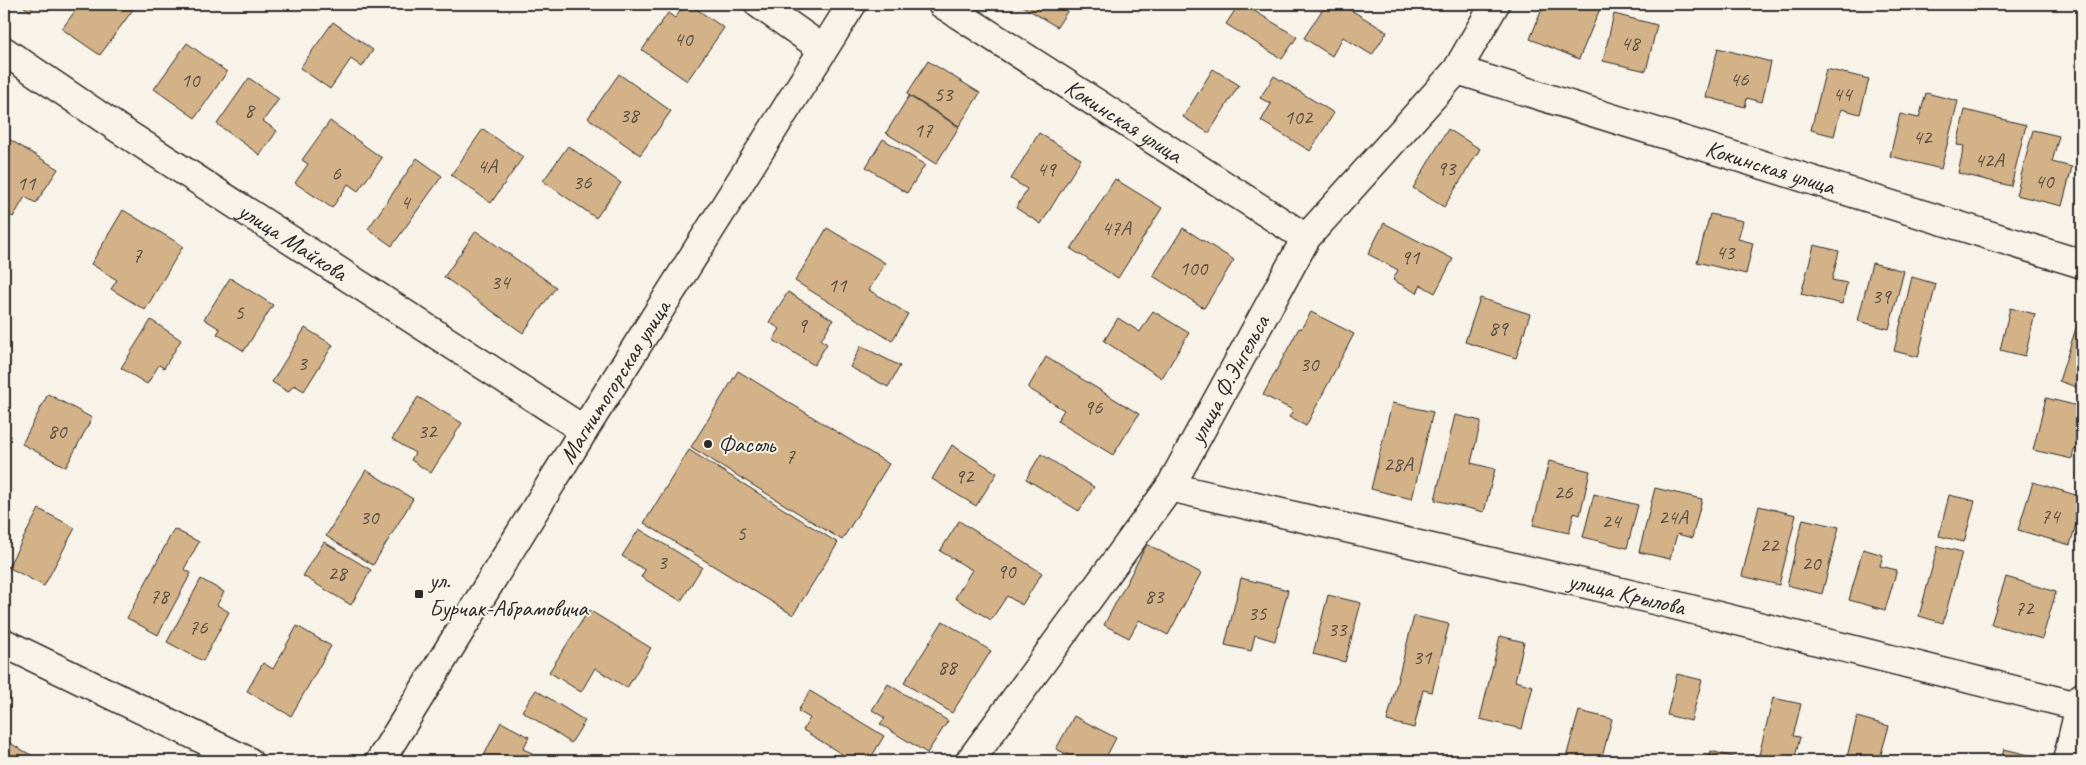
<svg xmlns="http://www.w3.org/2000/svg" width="2086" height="765" font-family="Caveat,sans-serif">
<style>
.building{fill:#d4b287;stroke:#2b2b2b}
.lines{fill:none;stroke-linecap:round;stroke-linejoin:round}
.street-casing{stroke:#2b2b2b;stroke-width:31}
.secondary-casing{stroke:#2b2b2b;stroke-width:31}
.street{stroke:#f7f3e8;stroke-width:28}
.secondary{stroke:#f7f3e8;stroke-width:28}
.poi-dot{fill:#2b2b2b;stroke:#f7f3e8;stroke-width:2}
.labels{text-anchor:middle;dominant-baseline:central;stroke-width:4;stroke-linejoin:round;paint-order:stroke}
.number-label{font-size:21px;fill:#554d42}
.street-label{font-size:24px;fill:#2b2b2b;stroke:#f7f3e8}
.poi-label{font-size:24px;fill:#2b2b2b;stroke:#f7f3e8;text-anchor:start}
</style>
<rect width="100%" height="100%" fill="#f7f3e8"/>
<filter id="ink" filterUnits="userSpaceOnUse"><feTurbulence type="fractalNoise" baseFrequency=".02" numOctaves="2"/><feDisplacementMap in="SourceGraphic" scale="10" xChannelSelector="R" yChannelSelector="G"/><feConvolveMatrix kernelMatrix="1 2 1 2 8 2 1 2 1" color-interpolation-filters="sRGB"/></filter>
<g filter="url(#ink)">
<g class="building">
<path d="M20,4H35L30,11Z"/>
<path d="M80,4H137L100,55L62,29Z"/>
<path d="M685,4H689L724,28L687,81L642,50L668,13L675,18Z"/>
<path d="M1019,4H1072L1057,27Z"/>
<path d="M1239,4H1243L1297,37L1282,59L1226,24Z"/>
<path d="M1326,4H1341L1387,32L1372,55L1343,37L1332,56L1304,38Z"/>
<path d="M1544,4H1602L1579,59L1530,39Z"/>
<path d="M1614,14L1657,25L1646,71L1603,61Z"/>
<path d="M333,22L373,50L362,67L351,59L330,89L300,68Z"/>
<path d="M187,43L227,72L195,118L154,89Z"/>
<path d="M1718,48L1771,62L1762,102L1747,98L1745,107L1706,97Z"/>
<path d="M928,61L980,93L959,126L907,94Z"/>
<path d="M1213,69L1239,85L1209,133L1183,117Z"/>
<path d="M1826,69L1869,79L1860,114L1841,109L1834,136L1811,130Z"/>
<path d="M619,74L671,111L640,155L588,118Z"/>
<path d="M1274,76L1334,113L1310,151L1261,121L1271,104L1260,98Z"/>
<path d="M249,78L279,99L263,121L277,131L260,155L217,124Z"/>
<path d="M1926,93L1958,101L1941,169L1890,156L1900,114L1919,118Z"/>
<path d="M909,96L959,127L936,164L886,133Z"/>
<path d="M1965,110L2026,125L2011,186L1958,173L1964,146L1957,145Z"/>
<path d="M330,121L382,158L358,191L348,184L332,208L295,183L308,164L302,160Z"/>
<path d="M483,129L523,157L491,203L451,175Z"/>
<path d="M1448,129L1480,149L1444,207L1413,188Z"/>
<path d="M2033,130L2059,136L2052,162L2072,167L2062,206L2016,195Z"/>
<path d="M1039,133L1081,159L1041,224L1016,208L1027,189L1011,179Z"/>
<path d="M4,136L58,169L36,203L25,197L13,217L4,211Z"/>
<path d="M883,139L925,165L907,193L866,167Z"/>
<path d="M568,146L621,183L596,218L543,181Z"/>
<path d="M417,158L442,176L392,246L368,229Z"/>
<path d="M1115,179L1162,208L1118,278L1071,249Z"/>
<path d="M123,210L183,246L145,310L111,289L117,280L91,264Z"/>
<path d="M1710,214L1743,221L1738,239L1753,243L1746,274L1697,262Z"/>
<path d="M1384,223L1453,259L1435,293L1421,285L1417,293L1393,280L1398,270L1368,254Z"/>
<path d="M827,228L885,263L869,290L908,314L892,341L795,281Z"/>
<path d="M1183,228L1234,260L1204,308L1153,276Z"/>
<path d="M476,231L556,287L523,333L444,277Z"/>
<path d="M1814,245L1839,251L1832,280L1847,283L1842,304L1801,294Z"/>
<path d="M1872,263L1904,271L1889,329L1858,321Z"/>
<path d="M1912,277L1936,284L1918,357L1894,351Z"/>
<path d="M230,278L273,305L244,351L217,334L220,329L204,319Z"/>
<path d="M788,292L833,320L821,340L827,344L814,365L773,340L780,329L769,322Z"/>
<path d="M1480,298L1530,314L1516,358L1465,342Z"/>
<path d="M2010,308L2035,314L2025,356L2000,350Z"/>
<path d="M1153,311L1189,333L1162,378L1104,341L1118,318L1140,332Z"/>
<path d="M1311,312L1354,334L1306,426L1289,417L1293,410L1263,395L1299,328L1301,329Z"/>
<path d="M151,320L181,340L164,368L159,365L147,384L121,368Z"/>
<path d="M2077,325L2082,327V389L2059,381Z"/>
<path d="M305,328L333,345L304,391L294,385L288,392L272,382Z"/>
<path d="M861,346L900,366L888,387L850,367Z"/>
<path d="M1046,357L1139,414L1113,455L1057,421L1064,410L1028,388Z"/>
<path d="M738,371L889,464L842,540L691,447Z"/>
<path d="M48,394L92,418L66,467L22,444Z"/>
<path d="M418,397L462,423L431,473L411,460L415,453L392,439Z"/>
<path d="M2046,398L2082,407V451L2074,449L2072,459L2033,450Z"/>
<path d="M1392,403L1433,412L1412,499L1371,489Z"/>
<path d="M1455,415L1481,421L1471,463L1495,469L1484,512L1435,500Z"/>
<path d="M952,445L997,473L976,506L932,479Z"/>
<path d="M689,450L838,543L793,615L644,523Z"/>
<path d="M1041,454L1094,487L1079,511L1026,479Z"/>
<path d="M1549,461L1590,471L1580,515L1574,513L1569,533L1533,525Z"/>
<path d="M366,470L413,499L373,565L326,536Z"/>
<path d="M2033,482L2082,497V503L2070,545L2018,530Z"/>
<path d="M1655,488L1702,499L1692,538L1677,534L1670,559L1639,552Z"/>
<path d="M1594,494L1638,505L1627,548L1583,537Z"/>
<path d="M1949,495L1975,501L1964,542L1939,536Z"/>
<path d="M1759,506L1796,515L1779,585L1742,576Z"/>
<path d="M39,509L75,528L44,586L8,567Z"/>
<path d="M1803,519L1839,527L1822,594L1787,585Z"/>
<path d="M959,521L1042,573L1022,605L1007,596L991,620L955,598L972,570L940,551Z"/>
<path d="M174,529L199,542L184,569L191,573L158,635L127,618Z"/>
<path d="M639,529L702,567L681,601L641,577L645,570L622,556Z"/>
<path d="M324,542L371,570L351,605L303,576Z"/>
<path d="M1147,544L1201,573L1168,635L1139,620L1129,638L1104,625Z"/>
<path d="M1938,546L1962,552L1943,623L1919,616Z"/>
<path d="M1863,549L1883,555L1880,566L1897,570L1885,610L1849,600Z"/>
<path d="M2006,577L2056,592L2042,639L1991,624Z"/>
<path d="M1241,578L1288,590L1275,641L1255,635L1251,651L1225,645Z"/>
<path d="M201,579L224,592L217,605L229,612L203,661L167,642Z"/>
<path d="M1328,595L1361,603L1345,662L1313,654Z"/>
<path d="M589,610L651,648L627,688L595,668L581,692L549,672Z"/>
<path d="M1414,616L1449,624L1432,692L1423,690L1414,728L1387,721Z"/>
<path d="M943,621L991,651L952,713L904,683Z"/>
<path d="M297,626L331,646L291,716L247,691L263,663L273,669Z"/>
<path d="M1500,636L1524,642L1515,681L1533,686L1522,729L1480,719Z"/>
<path d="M1677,674L1702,680L1691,721L1667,715Z"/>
<path d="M888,684L948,721L927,753L880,724L885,718L872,710Z"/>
<path d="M536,690L585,721L571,743L522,711Z"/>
<path d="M810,691L884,736L869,761H853L803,730L810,718L798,711Z"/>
<path d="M1773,698L1801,704L1793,736L1800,737L1794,761H1786L1759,755Z"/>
<path d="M1579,711L1612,719L1601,761H1565Z"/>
<path d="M1074,716L1116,738L1104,761H1073L1075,758L1056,749Z"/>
<path d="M1857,717L1889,726L1879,761H1846Z"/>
<path d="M501,722L529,737L523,749L532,753L527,761H481Z"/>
<path d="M4,740L42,761H4Z"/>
<path d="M2004,749L2037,757L2036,761H2001Z"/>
<path d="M1711,751L1744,760V761H1708Z"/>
</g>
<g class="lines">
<g class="street-casing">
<g id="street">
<path d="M759,4L823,49"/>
<path id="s1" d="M942,4L1306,238"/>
<path id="s2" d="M4,51L119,129L584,430"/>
<path id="s3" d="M1457,70L2082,264"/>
<path id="s4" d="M1170,487L1638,596L2082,707"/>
<path d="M4,643L248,761"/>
<path id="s5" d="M970,761L1170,487L1306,238L1457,70L1495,4"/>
<path d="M2067,761L2082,697"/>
</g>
</g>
<g class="secondary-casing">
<g id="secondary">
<path id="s6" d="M380,761L584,430L852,4"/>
</g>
</g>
<use href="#street" class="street"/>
<use href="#secondary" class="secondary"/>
</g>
</g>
<g class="poi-dot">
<circle cx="708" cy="444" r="5"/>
<rect x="414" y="589" width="10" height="10" rx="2.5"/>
</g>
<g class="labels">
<g class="number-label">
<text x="683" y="39">40</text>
<text x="1630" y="43">48</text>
<text x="1739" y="79">46</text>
<text x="190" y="80">10</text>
<text x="943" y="94">53</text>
<text x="1842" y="94">44</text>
<text x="249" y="110">8</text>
<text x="629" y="115">38</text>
<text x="1298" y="117">102</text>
<text x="923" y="130">17</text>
<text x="1922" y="137">42</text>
<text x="1989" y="160">42А</text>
<text x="487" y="166">4А</text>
<text x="1446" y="168">93</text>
<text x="1046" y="169">49</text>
<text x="336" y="173">6</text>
<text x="2044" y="181">40</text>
<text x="582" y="182">36</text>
<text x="26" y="183">11</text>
<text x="405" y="202">4</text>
<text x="1116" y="228">47А</text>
<text x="1725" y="252">43</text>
<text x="137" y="255">7</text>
<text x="1410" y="257">91</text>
<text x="1193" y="268">100</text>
<text x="500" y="282">34</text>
<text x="837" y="285">11</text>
<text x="1881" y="296">39</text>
<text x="239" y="312">5</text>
<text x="802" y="325">9</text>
<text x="1498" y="328">89</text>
<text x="302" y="363">3</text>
<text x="1309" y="364">30</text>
<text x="1093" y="407">96</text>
<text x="57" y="431">80</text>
<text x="427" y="431">32</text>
<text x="790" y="456">7</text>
<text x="1398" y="464">28А</text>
<text x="964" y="476">92</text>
<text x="1563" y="492">26</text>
<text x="2050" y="516">74</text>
<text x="369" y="517">30</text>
<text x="1673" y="517">24А</text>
<text x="1611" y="521">24</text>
<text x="741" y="533">5</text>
<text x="1769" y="545">22</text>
<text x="662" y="562">3</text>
<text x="1811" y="563">20</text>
<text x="1006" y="571">90</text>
<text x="337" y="573">28</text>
<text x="159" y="596">78</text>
<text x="1154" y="596">83</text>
<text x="2024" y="608">72</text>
<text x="1257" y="613">35</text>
<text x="198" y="627">76</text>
<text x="1337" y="629">33</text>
<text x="1422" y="657">31</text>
<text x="947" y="667">88</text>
</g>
<g class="street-label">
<text stroke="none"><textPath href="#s1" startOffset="216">Кокинская улица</textPath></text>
<text stroke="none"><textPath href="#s3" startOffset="328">Кокинская улица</textPath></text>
<text stroke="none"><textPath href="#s2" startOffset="346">улица Майкова</textPath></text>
<text stroke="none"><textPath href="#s5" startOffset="462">улица Ф.Энгельса</textPath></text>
<text stroke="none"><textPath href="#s6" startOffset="446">Магнитогорская улица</textPath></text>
<text stroke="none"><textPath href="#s4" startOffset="469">улица Крылова</textPath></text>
</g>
<g class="poi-label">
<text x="718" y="444">Фасоль</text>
<text x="429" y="580">ул.<tspan x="429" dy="28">Бурчак-Абрамовича</tspan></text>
</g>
</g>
<rect width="2086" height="765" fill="none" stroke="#f7f3e8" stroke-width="20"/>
<rect x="10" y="10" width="2066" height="745" fill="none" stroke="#2b2b2b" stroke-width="2" filter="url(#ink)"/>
</svg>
